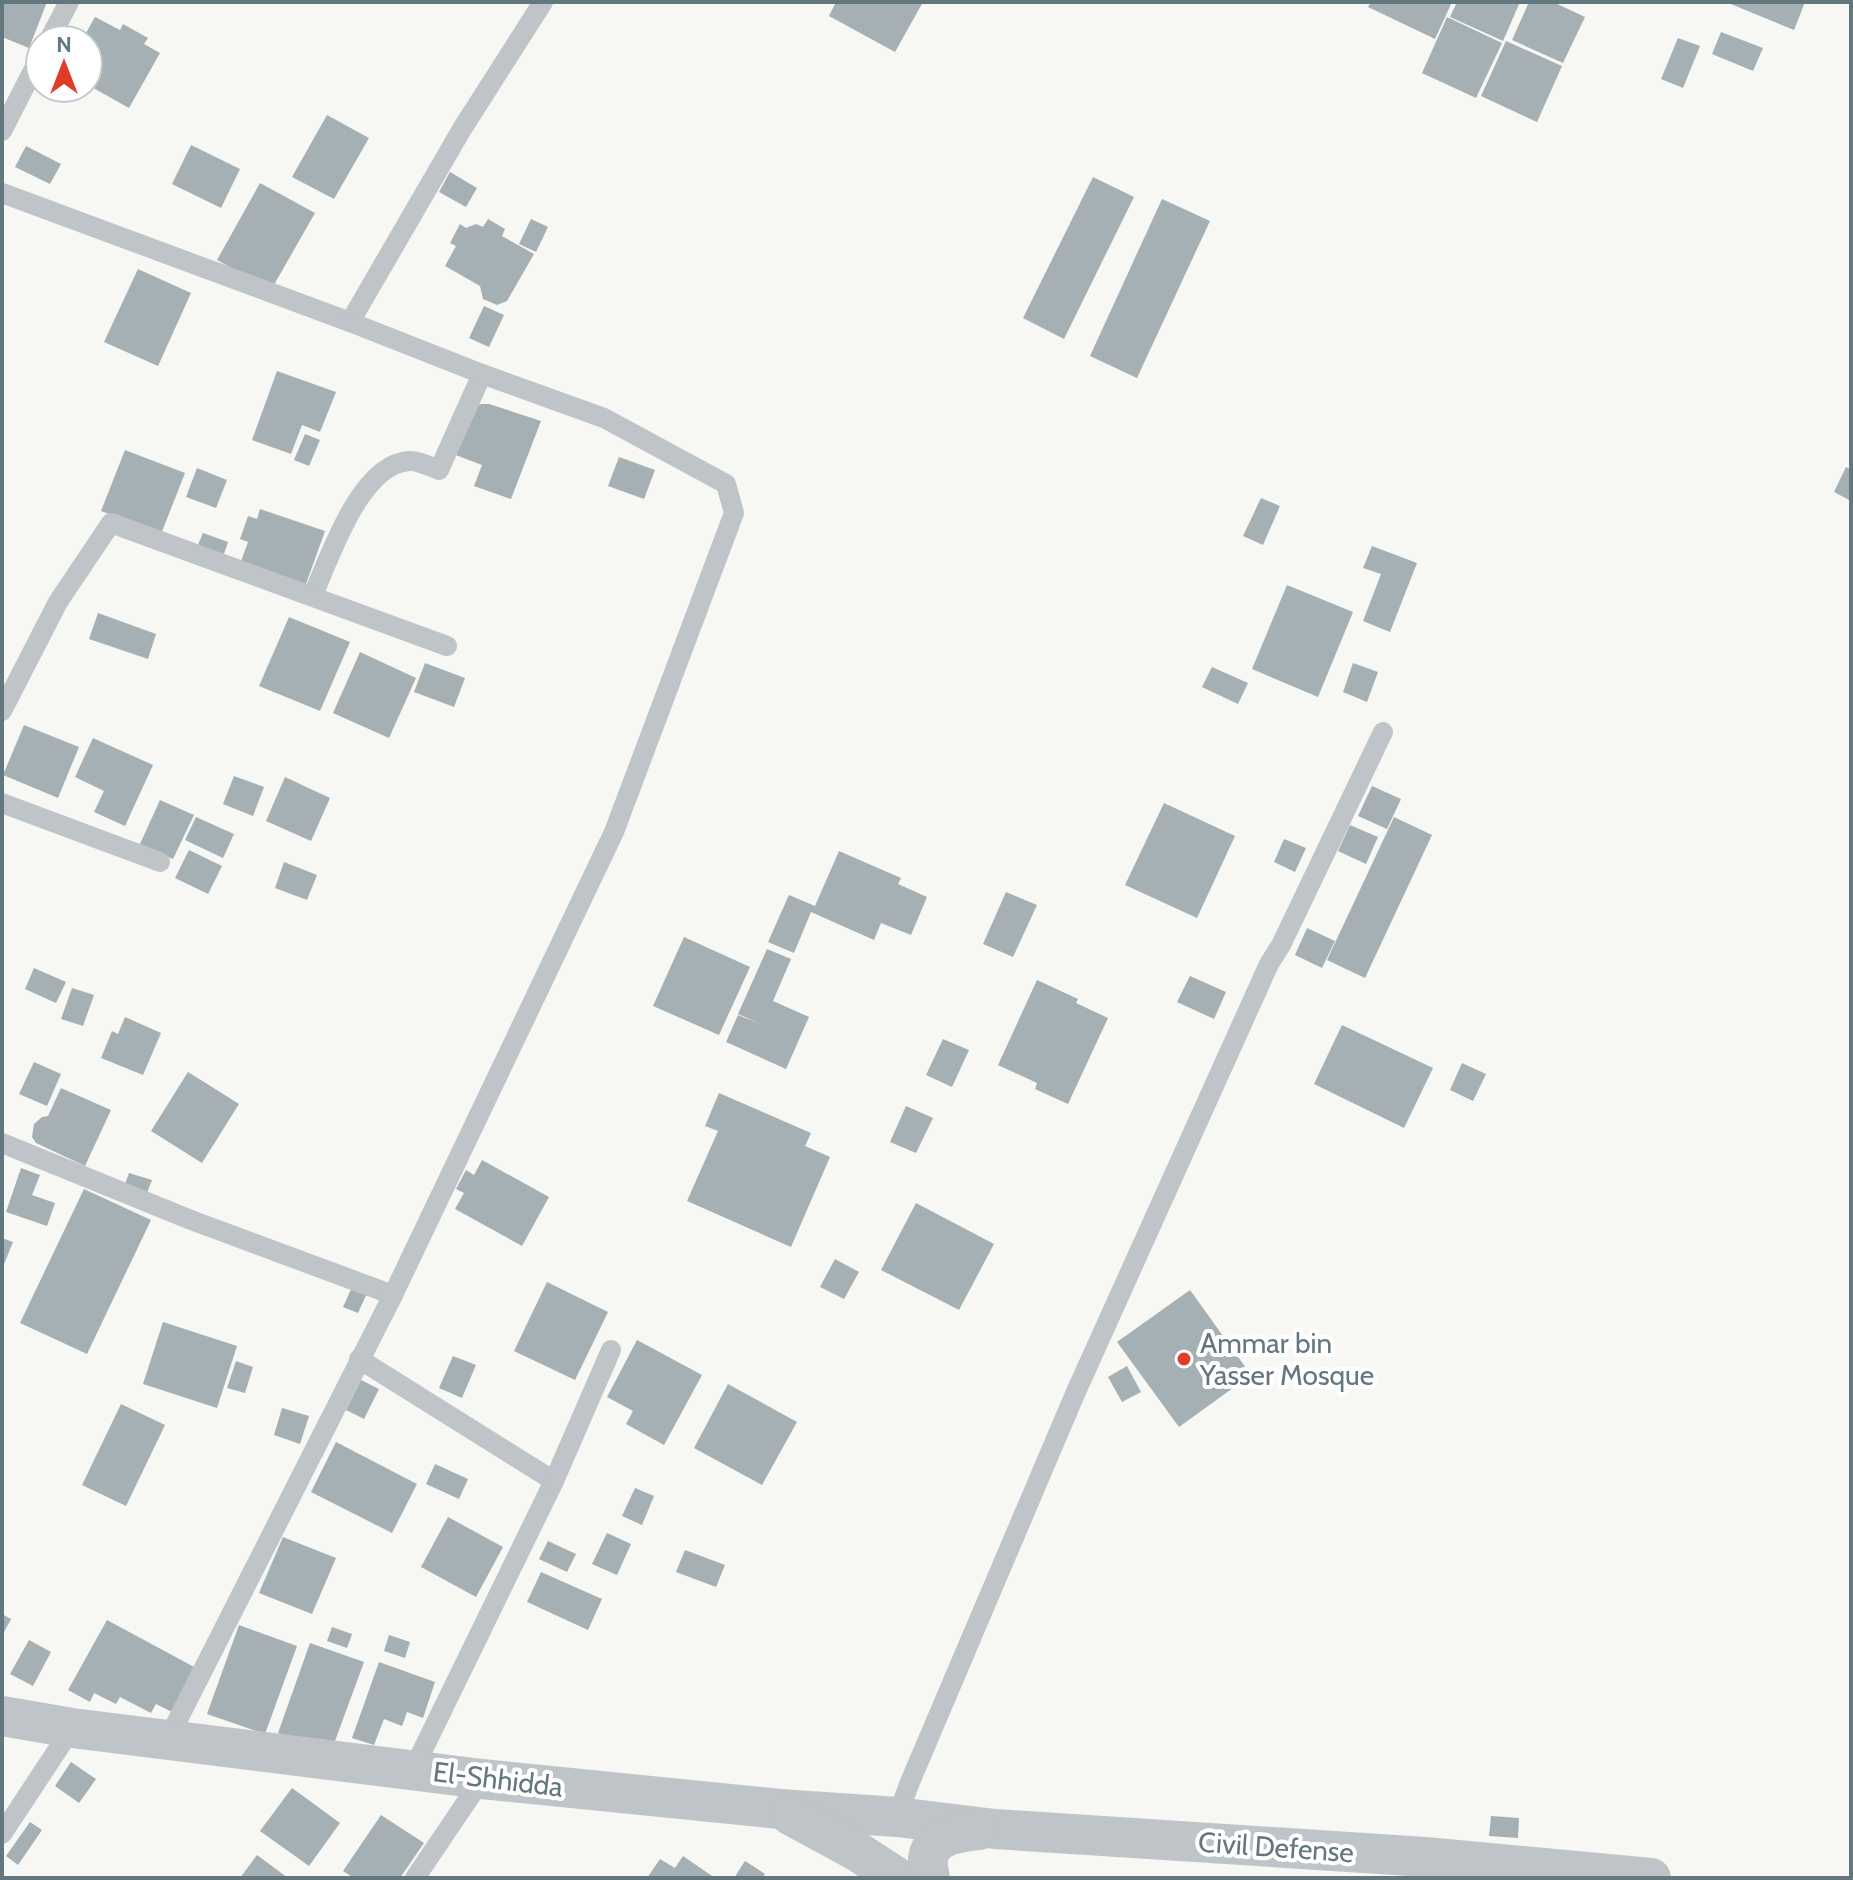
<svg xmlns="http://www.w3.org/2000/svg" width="1853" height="1880" font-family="Cabin,sans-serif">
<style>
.building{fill:#a5b0b4}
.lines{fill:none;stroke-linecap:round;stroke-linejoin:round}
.service{stroke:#bec4c7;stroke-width:20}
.minor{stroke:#bec4c7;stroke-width:40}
.poi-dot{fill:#e13b2a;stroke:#fff;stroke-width:3}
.labels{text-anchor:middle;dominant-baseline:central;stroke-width:8;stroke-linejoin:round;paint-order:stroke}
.poi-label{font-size:28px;fill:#63777f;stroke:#fff;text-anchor:start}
.street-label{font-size:28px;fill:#63777f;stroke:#fff}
</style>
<rect width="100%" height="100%" fill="#f7f7f4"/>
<g class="building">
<path d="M2,2H47L29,48L2,37Z"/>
<path d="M836,2H923L895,52L829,16Z"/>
<path d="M1371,2H1452L1435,39L1368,7Z"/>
<path d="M1457,2H1520L1503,41L1450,17Z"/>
<path d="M1529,2H1553L1585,17L1563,63L1512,40Z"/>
<path d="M1726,2H1805L1794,30Z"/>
<path d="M95,17L120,30L123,24L148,38L144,44L160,53L129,108L88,85V40H82Z"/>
<path d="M1447,17L1502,43L1476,98L1422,73Z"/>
<path d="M1721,32L1763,48L1753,71L1712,54Z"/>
<path d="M1678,38L1700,46L1683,88L1661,79Z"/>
<path d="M1506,41L1562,66L1537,122L1481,96Z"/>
<path d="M327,115L369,138L334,199L292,177Z"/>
<path d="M191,145L240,169L221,208L172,184Z"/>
<path d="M26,146L61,164L50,184L15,167Z"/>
<path d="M450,172L477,188L466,207L439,192Z"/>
<path d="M1093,177L1134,197L1064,339L1023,318Z"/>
<path d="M260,183L315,213L271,290L217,260Z"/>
<path d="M1162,199L1210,221L1137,378L1090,356Z"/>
<path d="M488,219L505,229L502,236L534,254L507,301L497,305L483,299L480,286L445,266L456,246L450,243L460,224L466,228L476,224L483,227Z"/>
<path d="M531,219L548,227L536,252L519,244Z"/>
<path d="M138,269L191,293L158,366L104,342Z"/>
<path d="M484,306L504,315L489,347L469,338Z"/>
<path d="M277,371L336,392L320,432L302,425L291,454L252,440Z"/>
<path d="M481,404H489L541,421L511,499L474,486L482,465L453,454L474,407Z"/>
<path d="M305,434L320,440L309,466L294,460Z"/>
<path d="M125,450L185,473L161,534L101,511Z"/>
<path d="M619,457L655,470L644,499L608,486Z"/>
<path d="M1846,467L1851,470V501L1834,492Z"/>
<path d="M197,468L227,480L216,508L186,497Z"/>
<path d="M1261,498L1280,506L1263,545L1243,536Z"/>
<path d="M260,509L325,531L306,584L241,561L248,542L240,539L248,516L257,519Z"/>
<path d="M203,533L228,542L223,557L197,547Z"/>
<path d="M1372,546L1417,563L1390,632L1363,621L1381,574L1363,568Z"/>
<path d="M1287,585L1353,612L1318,697L1252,669Z"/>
<path d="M98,613L156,634L148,659L89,639Z"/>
<path d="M289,617L350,642L320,711L259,686Z"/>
<path d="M360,652L416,678L389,738L333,713Z"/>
<path d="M425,663L465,678L454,707L414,692Z"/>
<path d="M1353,663L1378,672L1367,702L1343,692Z"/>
<path d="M1212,667L1248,683L1238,704L1202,687Z"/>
<path d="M24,725L79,747L58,798L3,775Z"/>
<path d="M93,738L153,765L125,826L94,812L104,791L75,777Z"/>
<path d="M234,776L264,787L253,816L223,804Z"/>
<path d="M285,777L330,798L311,841L266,821Z"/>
<path d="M1372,786L1401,799L1387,829L1358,816Z"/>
<path d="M160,800L194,815L173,859L140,844Z"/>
<path d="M1164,803L1235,836L1197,918L1125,885Z"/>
<path d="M196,817L234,834L223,858L185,840Z"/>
<path d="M1394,817L1432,835L1365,978L1327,960Z"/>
<path d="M1350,825L1378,837L1366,864L1338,851Z"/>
<path d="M1284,839L1306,848L1295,872L1274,862Z"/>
<path d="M189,850L222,866L208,894L175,878Z"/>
<path d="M839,851L901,878L898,884L927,897L911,935L881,923L874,940L811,912L794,953L768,942L789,895L815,906Z"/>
<path d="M284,862L317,875L307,900L275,888Z"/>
<path d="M1006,892L1037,905L1013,957L983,944Z"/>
<path d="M1307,928L1335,941L1322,968L1295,955Z"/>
<path d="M684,937L750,967L719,1035L653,1006Z"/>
<path d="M767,949L791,959L773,1001L809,1017L786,1069L726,1042L738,1015L763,1025L738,1014Z"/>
<path d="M34,968L66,982L56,1003L25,989Z"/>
<path d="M1190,976L1226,992L1214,1019L1177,1002Z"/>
<path d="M1037,980L1078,999L1076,1003L1108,1018L1068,1104L1035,1089L1037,1083L998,1065Z"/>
<path d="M72,988L94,995L83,1026L61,1019Z"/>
<path d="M125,1017L161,1033L143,1075L101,1058L112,1031L118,1034Z"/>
<path d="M1342,1025L1433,1068L1404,1128L1314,1084Z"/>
<path d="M943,1039L969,1050L952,1087L926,1075Z"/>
<path d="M34,1062L61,1074L47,1106L19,1094Z"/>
<path d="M1462,1063L1486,1074L1473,1101L1450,1090Z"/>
<path d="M188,1072L239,1104L202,1163L151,1131Z"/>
<path d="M61,1088L111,1110L85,1166L36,1143L32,1137L34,1124L42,1117L48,1116Z"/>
<path d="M719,1093L811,1133L805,1146L830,1157L791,1247L687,1201L718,1131L705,1126Z"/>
<path d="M906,1106L933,1118L916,1153L890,1142Z"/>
<path d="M482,1160L549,1197L522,1246L455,1209L464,1193L456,1189L466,1170L474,1175Z"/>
<path d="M21,1168L40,1175L32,1195L55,1203L47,1226L6,1212Z"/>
<path d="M129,1173L152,1180L145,1198L123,1190Z"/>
<path d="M84,1189L151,1220L87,1354L20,1323Z"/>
<path d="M916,1203L994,1244L959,1310L881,1270Z"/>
<path d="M2,1238L13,1242L2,1269Z"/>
<path d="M835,1259L859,1272L844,1299L820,1287Z"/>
<path d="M547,1282L608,1312L575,1380L514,1351Z"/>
<path d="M353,1285L368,1291L358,1313L343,1307Z"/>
<path d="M1190,1290L1251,1375L1179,1427L1117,1342Z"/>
<path d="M163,1322L237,1346L217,1408L143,1384Z"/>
<path d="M637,1340L702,1375L664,1445L626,1424L633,1411L607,1397Z"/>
<path d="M453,1356L476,1365L462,1398L439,1388Z"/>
<path d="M236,1361L253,1367L245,1393L227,1388Z"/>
<path d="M1127,1366L1141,1392L1122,1402L1108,1377Z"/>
<path d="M361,1380L379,1389L364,1419L346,1410Z"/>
<path d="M728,1384L797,1422L762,1485L694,1448Z"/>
<path d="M121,1404L165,1425L126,1506L82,1485Z"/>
<path d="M282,1408L309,1416L300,1444L274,1435Z"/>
<path d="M336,1442L417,1484L392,1533L311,1492Z"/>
<path d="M435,1464L468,1479L459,1499L426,1484Z"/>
<path d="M635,1488L654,1496L642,1525L622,1516Z"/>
<path d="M448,1517L503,1547L476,1597L421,1567Z"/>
<path d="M607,1533L631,1544L617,1575L592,1564Z"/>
<path d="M283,1537L336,1558L312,1614L259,1593Z"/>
<path d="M548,1541L576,1554L567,1572L539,1559Z"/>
<path d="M685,1550L725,1565L716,1587L676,1572Z"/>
<path d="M541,1572L602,1599L588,1630L527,1602Z"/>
<path d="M2,1614L11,1619L2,1636Z"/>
<path d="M107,1620L196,1668L172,1712L156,1704L151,1713L120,1697L116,1704L94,1693L90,1702L68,1690Z"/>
<path d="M239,1625L297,1646L265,1734L207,1714Z"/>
<path d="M332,1627L352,1634L347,1648L327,1641Z"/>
<path d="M389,1635L410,1642L405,1658L384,1651Z"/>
<path d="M29,1640L51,1652L33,1686L10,1674Z"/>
<path d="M310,1643L364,1662L331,1752L278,1733Z"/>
<path d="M379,1662L435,1682L423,1718L407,1712L402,1726L384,1719L374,1745L352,1738Z"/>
<path d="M71,1762L96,1779L79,1803L55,1786Z"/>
<path d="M292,1788L340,1823L309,1866L260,1831Z"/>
<path d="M381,1815L424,1843L400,1878H354L343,1871Z"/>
<path d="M1491,1816L1519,1818L1518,1838L1489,1836Z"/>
<path d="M30,1822L42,1830L18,1865L6,1856Z"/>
<path d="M257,1855L288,1878H240Z"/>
<path d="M683,1856L715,1878H647L660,1859L675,1868Z"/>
<path d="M745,1861L765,1874L762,1878H734Z"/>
</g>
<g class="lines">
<g class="service">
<path d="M49,40L69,2"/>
<path d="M2,131L40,57"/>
<path d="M2,193L350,322L462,129L543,2"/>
<path d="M313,595C330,557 360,464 409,461C417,460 431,467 439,470L482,374"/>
<path d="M2,711L58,602L111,523L447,646"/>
<path d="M2,803L160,862"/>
<path d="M2,1143L191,1220L393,1295"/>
<path d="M359,1359L554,1481L414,1768"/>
<path d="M554,1481L611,1350"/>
<path d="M168,1739L393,1295L614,832L734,513L726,484L604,418L482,374L350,322"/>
<path d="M897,1817L910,1782L1075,1394L1269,964L1281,945L1383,732"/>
<path d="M2,1834L72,1728"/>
<path d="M415,1878L482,1779"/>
</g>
<g class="minor">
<path d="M2,1716L72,1728L482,1779L780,1809L897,1817L995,1829L1425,1857L1651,1878"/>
<path d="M790,1815L858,1852L898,1878"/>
<path d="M930,1878C920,1840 947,1833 979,1830"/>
</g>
</g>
<circle class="poi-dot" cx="1184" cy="1359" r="8"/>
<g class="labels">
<g class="poi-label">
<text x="1200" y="1343">Ammar bin<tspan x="1200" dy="32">Yasser Mosque</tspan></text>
</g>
<g class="street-label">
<text transform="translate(498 1779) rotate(7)">El-Shhidda</text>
<text transform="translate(1276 1847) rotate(4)">Civil Defense</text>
</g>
</g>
<rect width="1853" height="1880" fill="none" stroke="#63777f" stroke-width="8"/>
<g transform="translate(64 64)"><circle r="38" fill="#ffffff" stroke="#c1c9cc" stroke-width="2"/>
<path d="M0-6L14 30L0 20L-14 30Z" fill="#e13b2a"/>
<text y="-12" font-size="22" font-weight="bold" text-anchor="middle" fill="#63777f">N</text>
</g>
</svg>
